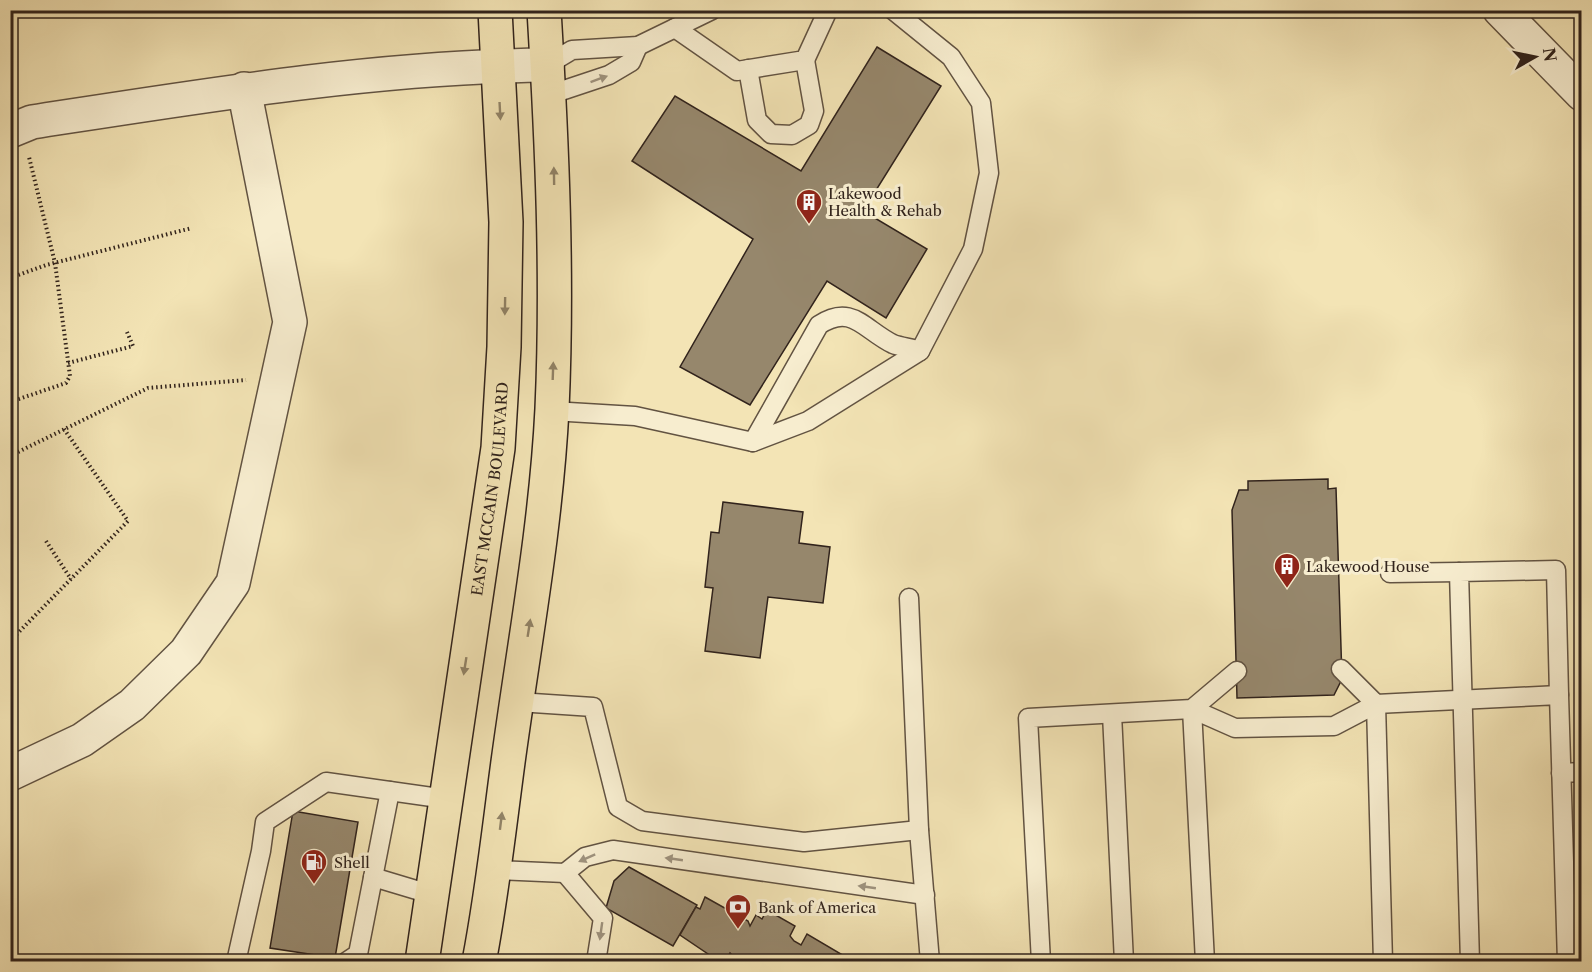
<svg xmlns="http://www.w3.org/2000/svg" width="1592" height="972" font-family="'Libre Caslon Text',serif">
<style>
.building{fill:#96876c;stroke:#31231c;stroke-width:1.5}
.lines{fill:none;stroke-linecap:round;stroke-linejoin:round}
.service-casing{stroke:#625342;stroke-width:21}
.minor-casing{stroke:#625342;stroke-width:36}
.primary-casing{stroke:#31231c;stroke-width:36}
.path{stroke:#31231c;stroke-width:4;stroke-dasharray:1.5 3;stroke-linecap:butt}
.service{stroke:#f7edcf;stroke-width:18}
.minor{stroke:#f7edcf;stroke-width:33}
.primary{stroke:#f3e4b5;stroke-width:33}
.oneway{fill:#9e927e}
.oneway2{fill:#928468}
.labels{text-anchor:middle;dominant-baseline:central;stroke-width:6;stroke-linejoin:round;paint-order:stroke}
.poi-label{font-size:15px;fill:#31231c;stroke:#f7edcf;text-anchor:start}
.street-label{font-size:15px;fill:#31231c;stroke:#f7edcf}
</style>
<rect width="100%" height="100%" fill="#f3e4b5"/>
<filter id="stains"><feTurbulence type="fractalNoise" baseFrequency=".00333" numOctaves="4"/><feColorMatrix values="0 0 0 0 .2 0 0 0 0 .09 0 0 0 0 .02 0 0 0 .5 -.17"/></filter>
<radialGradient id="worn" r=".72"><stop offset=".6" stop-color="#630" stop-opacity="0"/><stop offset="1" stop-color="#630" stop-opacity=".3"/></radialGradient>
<g class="building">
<path d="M877,47L941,86L863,211L927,249L886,318L827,281L750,405L680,367L753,239L632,161L675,96L801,171Z"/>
<path d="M1328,479V489L1336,488L1342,679L1334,695L1237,698L1232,510L1239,490H1248V481Z"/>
<path d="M723,502L803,512L799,543L830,547L823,603L768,597L760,658L705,651L713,588L705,587L711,532L719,533Z"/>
<path d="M293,811L358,822L335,958L270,948Z"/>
<path d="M629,867L697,905L673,946L606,908L614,881Z"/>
<path d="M705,897L748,921L750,926L756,915L762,919L767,910L795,926L790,936L794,941L801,945L807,934L846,957L843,962H739L730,953L725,962H720L680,935L696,907L700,909Z"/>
</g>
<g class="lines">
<g class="service-casing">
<g id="service">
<path d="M675,28L737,71L805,60L828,10"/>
<path d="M547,65L572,50L638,46L712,10"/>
<path d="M748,69L757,120L771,134L792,135L809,125L814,111L805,60"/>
<path d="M549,95L609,75L631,62L638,46"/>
<path d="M552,411L635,416L753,442L808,421L920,351L973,249L989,173L981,103L951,57L893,10"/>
<path d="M753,442L819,325C852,303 864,330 893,344C901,347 912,348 920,351"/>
<path d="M1390,573L1459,572"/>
<path d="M909,598L919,830L930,962"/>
<path d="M1341,669L1376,704L1559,695L1567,962"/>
<path d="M518,702L593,707L618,807L642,821L804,842L919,830"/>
<path d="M1112,714L1124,962"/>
<path d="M1561,773L1582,772"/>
<path d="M495,870L565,873L585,857L613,850L925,895"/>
<path d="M565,873L603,918L596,962"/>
<path d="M373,877L433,895"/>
<path d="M236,962L261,851L265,822L326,782L446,799"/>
<path d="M346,962L358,954L390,791"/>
<path d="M1041,962L1028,718L1192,709L1237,671"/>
<path d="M1205,962L1192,709L1235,728L1334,726L1376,704L1383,962"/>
<path d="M1470,962L1459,572L1556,570L1559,695"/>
</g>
</g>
<g class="minor-casing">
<g id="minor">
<path d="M1500,10L1582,94"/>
<path d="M10,131L32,122C201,96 376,67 547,65"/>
<path d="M10,774L82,740L132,705L186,652L233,583L290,322L244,89"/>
</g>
</g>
<g class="primary-casing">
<g id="primary">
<path id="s1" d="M422,962L498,448L504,347L506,222L495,10"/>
<path d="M479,962C492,895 499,829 508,762C524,644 546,528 552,409C558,276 552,144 544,10"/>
</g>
</g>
<g class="path">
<path d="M10,278L46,265L192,228"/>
<path d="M68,363L133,346L127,332"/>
<path d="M10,402L66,383L70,376L55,263L29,157"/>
<path d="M10,456L148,388L246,380"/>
<path d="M46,541L71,579"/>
<path d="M10,641L128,521L64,429"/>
</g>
<use href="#service" class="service"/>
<use href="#minor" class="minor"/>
<use href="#primary" class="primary"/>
</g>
<defs><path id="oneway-solid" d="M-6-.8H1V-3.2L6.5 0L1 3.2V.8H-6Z" transform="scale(1.5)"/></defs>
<g class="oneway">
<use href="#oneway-solid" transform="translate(599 79) rotate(-20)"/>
<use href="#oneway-solid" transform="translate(587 858) rotate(156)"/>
<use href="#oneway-solid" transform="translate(674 859) rotate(-172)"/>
<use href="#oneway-solid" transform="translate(867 887) rotate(-172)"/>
<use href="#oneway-solid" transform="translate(601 931) rotate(98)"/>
</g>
<g class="oneway2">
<use href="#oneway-solid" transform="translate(500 111) rotate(87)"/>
<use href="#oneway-solid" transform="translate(554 176) rotate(-91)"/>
<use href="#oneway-solid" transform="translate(505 306) rotate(91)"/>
<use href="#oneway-solid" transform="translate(553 371) rotate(-88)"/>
<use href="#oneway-solid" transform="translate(529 628) rotate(-81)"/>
<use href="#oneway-solid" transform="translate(465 666) rotate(99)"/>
<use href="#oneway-solid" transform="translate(501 821) rotate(-83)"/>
</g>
<defs>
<g id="building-pin" transform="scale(1.35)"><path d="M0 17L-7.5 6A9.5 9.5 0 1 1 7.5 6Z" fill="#8f2418" stroke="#f7edcf"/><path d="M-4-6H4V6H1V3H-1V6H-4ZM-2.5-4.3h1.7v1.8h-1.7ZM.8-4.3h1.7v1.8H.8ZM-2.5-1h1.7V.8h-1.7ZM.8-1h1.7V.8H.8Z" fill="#fff"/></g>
<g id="fuel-pin" transform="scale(1.35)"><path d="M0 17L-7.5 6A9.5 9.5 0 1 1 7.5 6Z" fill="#8f2418" stroke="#f7edcf"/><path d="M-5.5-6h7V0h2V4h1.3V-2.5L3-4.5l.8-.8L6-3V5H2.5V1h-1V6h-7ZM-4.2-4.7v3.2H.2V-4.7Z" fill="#fff"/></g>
<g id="bank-pin" transform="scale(1.35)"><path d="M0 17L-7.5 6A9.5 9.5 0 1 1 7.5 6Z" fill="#8f2418" stroke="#f7edcf"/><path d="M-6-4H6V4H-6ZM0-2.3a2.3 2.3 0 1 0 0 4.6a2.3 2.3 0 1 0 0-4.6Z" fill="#fff"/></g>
</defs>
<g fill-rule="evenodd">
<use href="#building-pin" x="809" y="202"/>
<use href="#building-pin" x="1287" y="566"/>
<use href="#fuel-pin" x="314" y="862"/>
<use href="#bank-pin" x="738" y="907"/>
</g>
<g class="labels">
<g class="poi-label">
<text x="828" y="193">Lakewood<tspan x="828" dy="17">Health &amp; Rehab</tspan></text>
<text x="1306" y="566">Lakewood House</text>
<text x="334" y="862">Shell</text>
<text x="758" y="907">Bank of America</text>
</g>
<g class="street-label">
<text stroke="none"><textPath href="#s1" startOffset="478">EAST MCCAIN BOULEVARD</textPath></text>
</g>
</g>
<rect width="1592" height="972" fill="none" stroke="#f3e4b5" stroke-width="36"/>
<rect x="12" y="12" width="1568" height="948" fill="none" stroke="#31231c" stroke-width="3"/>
<rect x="18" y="18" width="1556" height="936" fill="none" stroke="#31231c" stroke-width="1.5"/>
<g transform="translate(1535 57) rotate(81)" stroke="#f7edcf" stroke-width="4.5" paint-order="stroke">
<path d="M0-4.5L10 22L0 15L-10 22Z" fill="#31231c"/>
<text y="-9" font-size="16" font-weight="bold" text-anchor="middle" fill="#31231c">N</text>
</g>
<rect width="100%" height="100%" filter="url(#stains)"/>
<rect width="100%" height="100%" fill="url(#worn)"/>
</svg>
